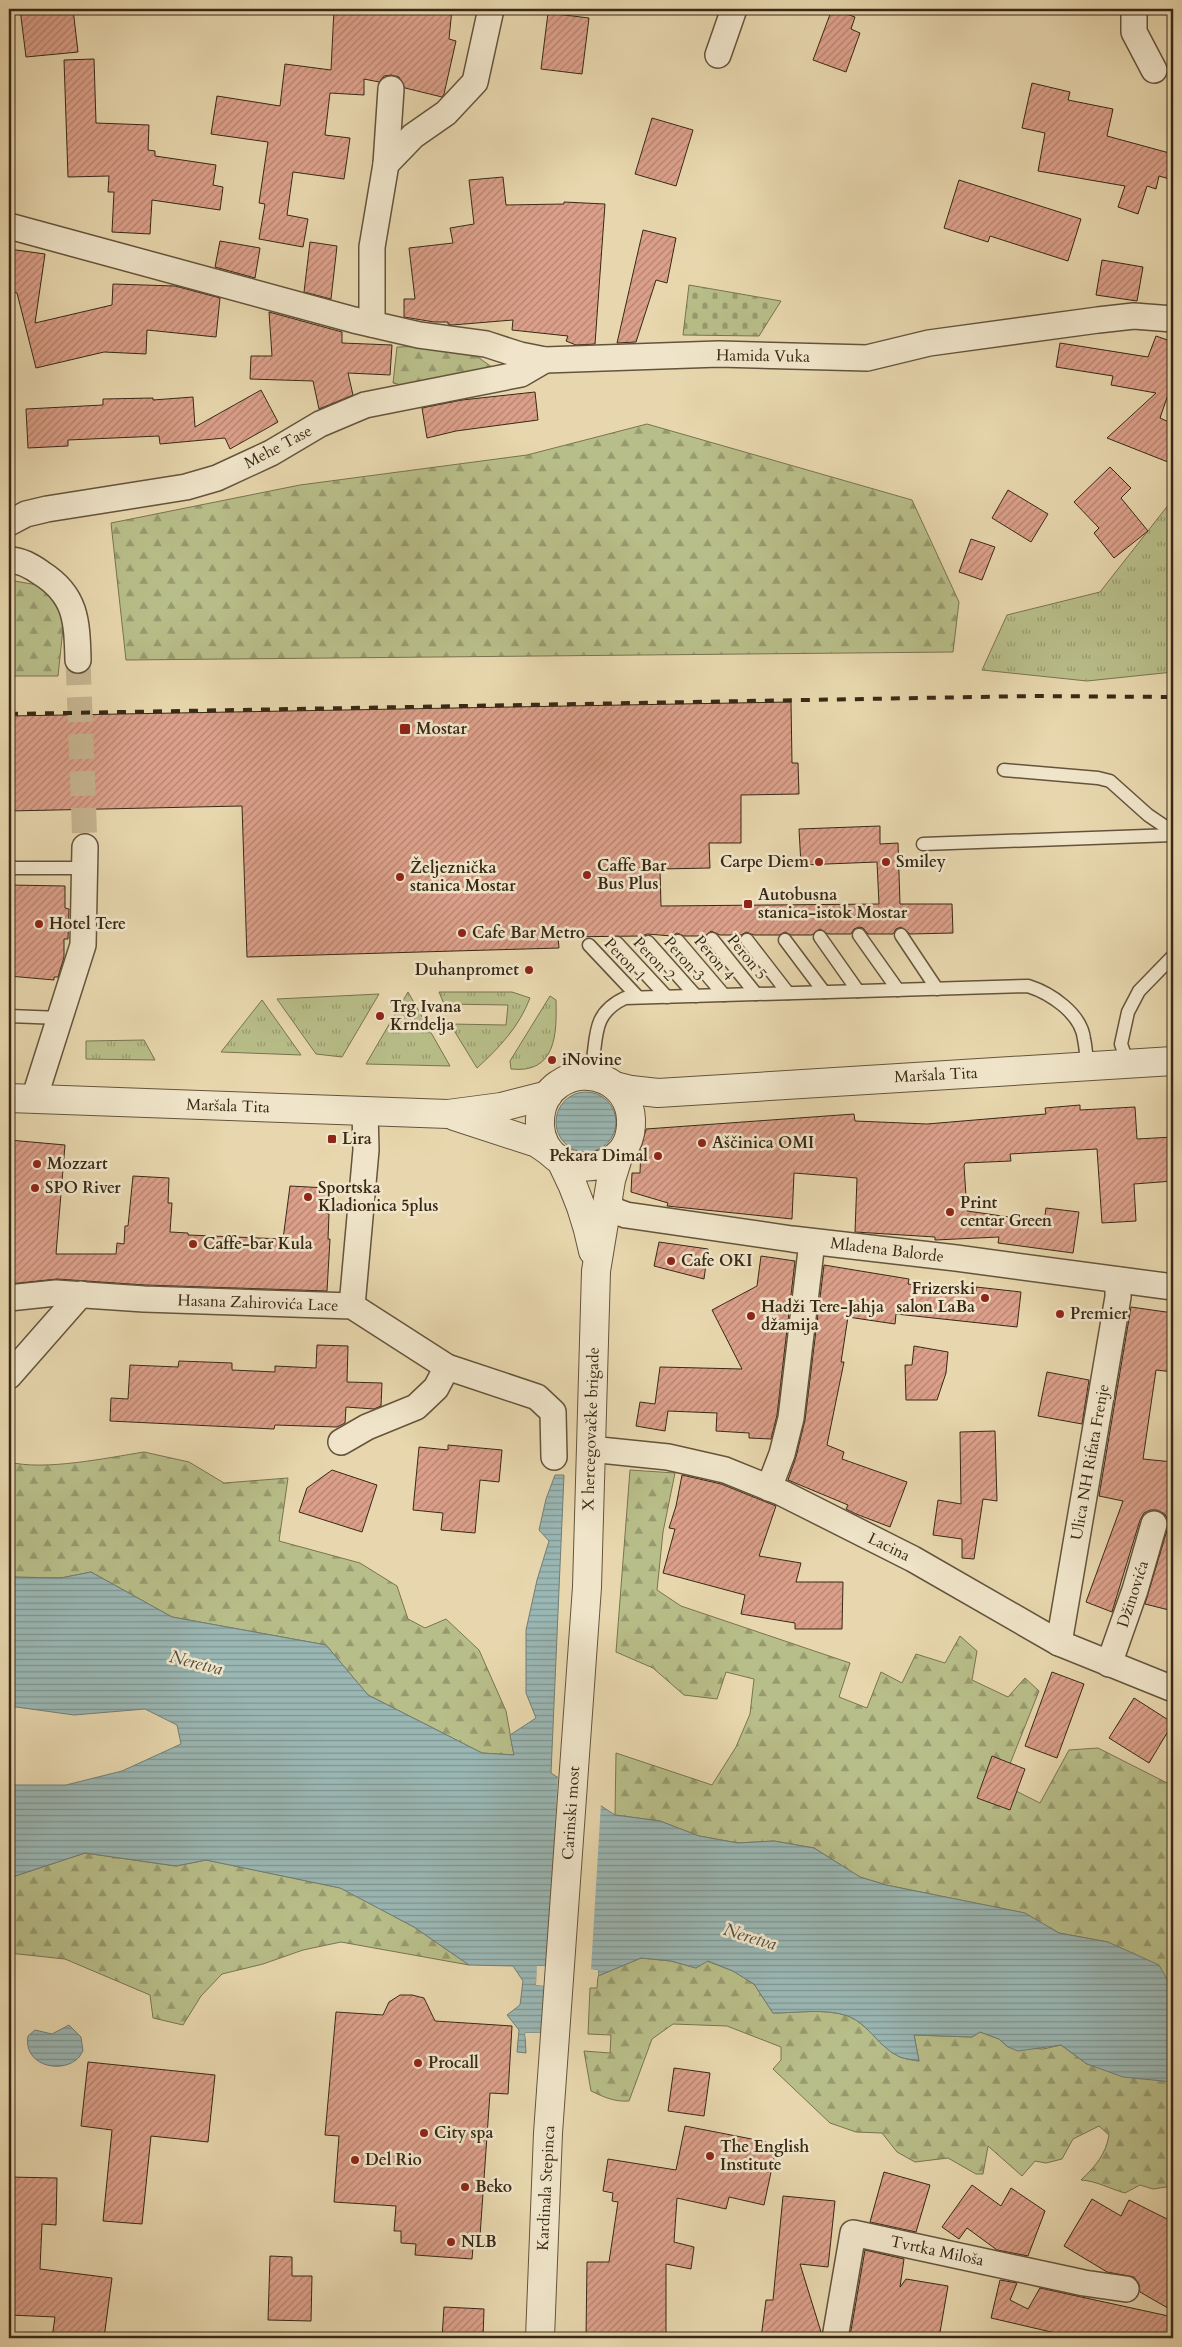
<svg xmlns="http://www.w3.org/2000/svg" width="1182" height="2347" font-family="Cardo,serif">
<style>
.grass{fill:url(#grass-tufts);stroke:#787450}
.forest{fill:url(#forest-firs);stroke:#787450}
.cemetery{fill:url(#cemetery-stones);stroke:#787450}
.water{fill:url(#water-rules);stroke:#737e75}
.pier{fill:#e8d7ae}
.building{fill:url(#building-hatch);stroke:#382916}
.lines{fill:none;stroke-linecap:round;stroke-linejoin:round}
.minor-tunnel{stroke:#c5b490;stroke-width:25;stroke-dasharray:25 12;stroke-linecap:butt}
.service-casing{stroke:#64543c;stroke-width:15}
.minor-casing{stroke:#64543c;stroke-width:28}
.tertiary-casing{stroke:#64543c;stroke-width:30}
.service{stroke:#f0e5ca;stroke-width:12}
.minor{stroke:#f0e5ca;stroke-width:25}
.tertiary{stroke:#f0e5ca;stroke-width:28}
.rail{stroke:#382916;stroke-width:4;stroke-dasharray:9 9;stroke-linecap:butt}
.poi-dot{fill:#8f2418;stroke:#f0e5ca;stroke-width:2}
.labels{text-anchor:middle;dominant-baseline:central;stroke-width:5;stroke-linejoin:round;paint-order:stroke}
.street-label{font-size:16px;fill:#382916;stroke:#f0e5ca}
.poi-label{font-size:16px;font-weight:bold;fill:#382916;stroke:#f0e5ca;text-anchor:start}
.water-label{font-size:18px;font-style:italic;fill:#504c3e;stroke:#f0e5ca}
</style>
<defs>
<pattern id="grass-tufts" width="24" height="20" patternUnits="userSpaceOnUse" patternTransform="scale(1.25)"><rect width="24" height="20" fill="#b8be89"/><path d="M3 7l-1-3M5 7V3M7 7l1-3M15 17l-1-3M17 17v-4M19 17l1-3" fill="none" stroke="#979a6f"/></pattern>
<pattern id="forest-firs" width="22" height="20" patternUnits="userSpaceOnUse" patternTransform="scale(1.25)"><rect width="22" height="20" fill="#b8be89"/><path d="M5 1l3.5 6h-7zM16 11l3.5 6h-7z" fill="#979a6f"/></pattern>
<pattern id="cemetery-stones" width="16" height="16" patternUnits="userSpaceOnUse" patternTransform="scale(1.25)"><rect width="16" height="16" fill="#b8be89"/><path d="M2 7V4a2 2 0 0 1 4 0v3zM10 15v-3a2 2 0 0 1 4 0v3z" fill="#979a6f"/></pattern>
<pattern id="water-rules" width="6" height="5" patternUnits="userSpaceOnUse" patternTransform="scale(1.25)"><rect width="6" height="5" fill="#9ab7b4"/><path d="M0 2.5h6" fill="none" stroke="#7f9591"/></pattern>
<pattern id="building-hatch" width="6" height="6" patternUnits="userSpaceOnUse" patternTransform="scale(1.25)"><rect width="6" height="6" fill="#dca08a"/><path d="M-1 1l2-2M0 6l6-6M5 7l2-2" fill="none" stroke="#b38270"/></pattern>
</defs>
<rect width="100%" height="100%" fill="#e8d7ae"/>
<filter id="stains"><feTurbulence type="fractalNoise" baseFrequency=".004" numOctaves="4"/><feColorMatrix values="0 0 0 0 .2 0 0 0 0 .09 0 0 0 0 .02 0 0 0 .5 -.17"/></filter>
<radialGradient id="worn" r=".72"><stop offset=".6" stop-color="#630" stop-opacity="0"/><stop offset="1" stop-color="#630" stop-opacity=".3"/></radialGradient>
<g class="grass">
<path d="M1173,499V672L1087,681L982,670L1007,615L1100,592Z"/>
<path d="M408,992L450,1066L366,1064Z"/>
<path d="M439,992H512L530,998C519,1027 499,1048 477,1068L450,1024L506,1025L508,1005L444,1004Z"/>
<path d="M379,994L342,1057L316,1054L277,999Z"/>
<path d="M550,996L556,1000C557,1034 556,1074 511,1069L510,1061Z"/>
<path d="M262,1000L301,1055L221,1052Z"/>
<path d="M144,1040L155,1060L86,1059V1041Z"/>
</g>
<g class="forest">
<path d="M430,346L475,355L496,370L397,388L398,384L393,383L397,347Z"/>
<path d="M647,424L912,500L959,602L953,652L126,660L111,523L300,485L527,455Z"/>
<path d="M9,580L43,586L64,619L58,676H9Z"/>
<path d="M144,1452L189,1462L224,1483L288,1478L279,1541L360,1563L397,1586L408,1619L425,1628L446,1619L479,1650L506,1711L514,1755L482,1753L368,1695L326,1645L172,1617L91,1572L61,1578L9,1577V1462C45,1471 106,1458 144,1452Z"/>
<path d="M630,1470L675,1473L663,1532L657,1590L681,1606L850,1663L839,1697L867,1708L881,1672L902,1683L916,1654L945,1663L960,1636L977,1651L972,1680L1008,1697L1025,1678L1039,1691L1002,1784L1040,1803L1069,1750L1098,1748L1173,1786V1999H1171L1168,1981L1108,1942L1059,1933L1024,1913L886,1885L860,1877L814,1848L774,1841L738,1843L699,1836L660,1821L615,1815L616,1753L712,1785L736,1747L750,1714L754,1679L726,1672L717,1699L684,1695L653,1668L616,1652Z"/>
<path d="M85,1853L176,1866L206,1860L341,1888L414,1927L469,1965L341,1942L303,1950L263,1964L222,1974L201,1996L183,2025L153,2018L150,1995L65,1959L9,1953V1878Z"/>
<path d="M641,1958L671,1961L696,1968L707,1961L733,1971L754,1984L773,2013C797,2013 825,2008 848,2016C869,2024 879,2048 900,2057C905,2059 913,2060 919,2061L914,2035L972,2037L980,2032L999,2039L1008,2047L1043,2049L1061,2045L1087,2064L1173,2082V2186L1153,2189L1140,2185L1125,2193C1110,2189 1097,2181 1081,2180C1095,2167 1106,2154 1109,2135L1099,2126L1073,2139L1062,2159L1046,2163L1035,2161L1022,2176L988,2146L983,2174H976L948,2158L915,2162L897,2152L882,2133L856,2132L830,2123L773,2069L781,2060V2047L727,2026L673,2024L652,2039L629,2101C614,2102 604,2097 591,2091L584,2051L610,2053L611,2035L588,2034L590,1988H597L598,1976Z"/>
</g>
<path class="cemetery" d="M689,285L781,301L759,336L683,335Z"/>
<g class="water">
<circle cx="586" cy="1122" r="30"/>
<path d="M555,1475H564L551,1773L615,1815L660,1821L699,1836L738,1843L774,1841L814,1848L860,1877L886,1885L1025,1913L1059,1933L1108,1942L1159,1965L1168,1981L1171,1998L1173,1999V2082L1123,2077L1087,2064L1061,2045L1018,2051L1008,2047L999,2039L980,2032L972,2037L914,2035L919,2061C913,2060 906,2059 900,2057C879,2048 869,2024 848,2016C825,2008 797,2013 773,2013L754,1984L733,1971L708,1961L696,1968L671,1961L641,1958L598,1976V1970L538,1966L536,1985L545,1986L541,2033H525L526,2053L517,2052L519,2030L507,2015L520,2005L523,1981L513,1966L469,1965L414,1927L340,1888L206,1860L176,1866L85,1853L9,1878V1785H66L122,1771L181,1744L177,1725L145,1709L74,1715L9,1706V1577L61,1578L91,1572L172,1617L326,1645L368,1695L482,1753L514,1755L510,1735L536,1718L526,1693V1630L537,1580L549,1541L539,1530L546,1499Z"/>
<path d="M69,2025L81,2037L83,2051C81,2054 79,2058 76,2060C58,2074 23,2064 28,2036L35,2030L52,2034Z"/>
</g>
<path class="pier" d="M558,1775L601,1803L591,1969L598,1970V1978L596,1973L540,1969L538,1983L546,1984L542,2035L527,2036V2047L525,2033H541L545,1986L536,1985L537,1966H547Z"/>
<g class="building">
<path d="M20,9H73L78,52L26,57Z"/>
<path d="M334,9H452L449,39L456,41L444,94L442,97L405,88L399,77L391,75L384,76L379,82L364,79V95L330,93L325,135L350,138L344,179L293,172L287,215L308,219L303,247L259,239L265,204L259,203L268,142L211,134L217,96L280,106L285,64L331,70Z"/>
<path d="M832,9L855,17L851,29L860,33L846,72L813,60Z"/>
<path d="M548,13L589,18L582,74L541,69Z"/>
<path d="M94,59L96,123L149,125L148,150L155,151V156L216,165L213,185L223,187L220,210L152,200L150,234L112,232L114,192H108L109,176L68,177L64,60Z"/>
<path d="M1032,83L1070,92L1068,100L1113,109L1107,136L1173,154V180L1159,176L1156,189L1147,186L1138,214L1118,207L1125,186L1038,171L1045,133L1022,128Z"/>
<path d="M652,118L693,130L676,186L635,174Z"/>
<path d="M503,177L506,205L564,204V202L605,204L595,344L576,345L566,341L568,336L512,330L513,320L452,325L448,324V322H434L404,317V299H415L409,248L453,243L450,228L474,224L469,180Z"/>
<path d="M959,180L1081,219L1068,261L990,236L988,242L944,228Z"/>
<path d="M643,230L676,238L667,283L656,280L636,342L617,343Z"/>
<path d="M220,241L260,248L255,278L215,267Z"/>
<path d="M310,242L337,246L331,299L304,292Z"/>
<path d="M9,249L45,254L35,323L112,305L113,284L175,286L220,298L216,337L147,330L146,354L104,352L36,368L17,293L9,291Z"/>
<path d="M1102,260L1143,267L1137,301L1096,295Z"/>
<path d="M269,312L342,332V343L392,345L390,375L348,373L353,395L319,409L313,381L250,379L251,356H272Z"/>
<path d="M1156,336L1173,342V380L1160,418L1173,424V464L1107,438L1156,393L1111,385L1113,376L1056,367L1060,343L1148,357Z"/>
<path d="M261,390L278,422L230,449L225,438L160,444L159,436L68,440V446L28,448L26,409L103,405V399L153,398V400L193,397L195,427Z"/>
<path d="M535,392L538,420L456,431L427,438L422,408L462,400Z"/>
<path d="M1110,467L1131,488L1121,498L1148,531L1114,558L1094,533L1099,528L1074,502Z"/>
<path d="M1008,490L1048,514L1031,542L992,518Z"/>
<path d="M971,539L995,547L982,580L959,572Z"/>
<path d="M791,702L792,763H798L799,794L741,795V843H709L710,868L660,869L661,906L879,904L877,862L801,865L799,829L880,826V844L898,843L900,904H952L953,933L910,934L901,927L896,929L893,934H868L863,928L859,927L854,929L851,934H828L820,929L812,935H791L785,932L779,935H754L746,932L741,935H720L711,931L705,936H684L677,933L672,936L647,934L642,936L558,937L559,948L247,957L242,806L9,811V716Z"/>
<path d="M9,885L65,886V908L69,909L68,939H64V957L58,977H54V980L9,976Z"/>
<path d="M1080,1105V1110L1135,1107L1137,1139L1173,1137V1181L1134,1184L1136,1221L1102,1223L1097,1149L1010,1154L1011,1161L965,1163L964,1166L967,1211L1044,1222L1046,1208L1079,1212L1073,1253L998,1243L999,1237L935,1240V1237L855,1232L857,1178L794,1173L792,1219L667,1206L668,1203L631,1192L632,1173H640L641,1148L646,1129L854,1114L855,1121L927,1124L1046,1114L1045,1108Z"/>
<path d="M9,1140L65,1145L56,1254H116L117,1243L124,1244L125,1226H128L133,1176L169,1178L168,1203H172L170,1232L188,1233V1235L283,1239L290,1186L327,1188L325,1213L329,1214L328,1239H330L327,1291L145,1285L57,1279L9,1284Z"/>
<path d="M659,1242L708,1249L704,1279L654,1266Z"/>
<path d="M761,1256L795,1261L777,1415L771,1439L749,1438V1433L716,1431L717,1413L668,1411L665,1431L636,1426L640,1402L655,1404L660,1367L742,1369L712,1310L757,1286Z"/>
<path d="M824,1265L909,1279L908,1284L976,1291V1287L1021,1292L1017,1327L896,1314L895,1324L848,1317L841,1362H844L827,1445L844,1452L842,1459L907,1482L890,1527L856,1514L846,1509L848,1505L788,1480L796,1457L805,1420Z"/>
<path d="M1131,1307L1173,1313V1372L1156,1370L1143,1459L1173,1462V1611L1145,1604L1168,1527V1521L1165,1514L1157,1510H1150L1144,1513L1140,1520L1112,1612L1086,1602L1123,1501L1099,1496Z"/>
<path d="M317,1345L348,1346L347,1382L382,1383L381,1406L374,1409L346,1407L345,1423L337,1427L275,1425L274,1429L110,1421L111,1398L128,1399L130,1365L178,1367L179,1361L232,1363V1370L275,1372V1366L316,1368Z"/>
<path d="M914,1346L948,1352L946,1373L937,1400H906L905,1365H912Z"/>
<path d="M1047,1372L1089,1380L1082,1424L1038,1416Z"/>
<path d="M995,1431L997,1501L983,1499L974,1559L962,1558V1539L933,1535L938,1500L961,1504L960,1432Z"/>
<path d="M448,1445L502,1450L499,1482L480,1480L475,1533L441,1530L443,1513L413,1510L419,1447L448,1450Z"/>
<path d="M332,1470L377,1485L362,1532L299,1512L307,1488Z"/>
<path d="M682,1475L721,1484L776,1506L759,1556L801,1563L796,1582H843L842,1629H795V1623L741,1614L745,1595L663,1573L675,1529L669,1528L676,1506Z"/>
<path d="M1052,1672L1084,1684L1057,1758L1025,1746Z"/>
<path d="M1134,1698L1173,1723L1149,1763L1109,1738Z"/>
<path d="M992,1756L1025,1769L1010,1810L977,1798Z"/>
<path d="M400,1995H412L424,1998L435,2021L512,2026L508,2094L490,2093L480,2236L474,2235L472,2259L415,2255L416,2244L401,2243V2231H394L396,2206L334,2202L339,2136L325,2135L336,2012L383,2015L389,2002Z"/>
<path d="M88,2062L215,2075L208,2142L151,2136L142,2224L103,2221L112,2130L81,2126Z"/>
<path d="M674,2068L710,2073L704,2116L668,2111Z"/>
<path d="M685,2126L777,2144L764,2205L729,2197L726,2209L677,2198L674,2242L694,2247L691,2269L666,2264V2338H586L587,2262H609L618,2202L612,2201L613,2193L603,2191L608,2159L676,2170Z"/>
<path d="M884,2172L930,2185L916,2232L870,2222Z"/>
<path d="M9,2177L57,2178L56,2225L42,2224L40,2269L112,2278L104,2338H52L55,2317L9,2315Z"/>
<path d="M972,2185L1001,2206L1011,2188L1045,2211L1028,2256L997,2250L967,2228L959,2239L942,2227Z"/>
<path d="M783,2196L835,2201L828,2267L800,2264L821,2332V2338H761L766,2300H773Z"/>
<path d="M1092,2199L1121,2216L1129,2200L1173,2222V2311L1140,2292L1139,2284L1134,2277L1107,2272L1064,2246Z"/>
<path d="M865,2250L904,2259L900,2287L906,2279L948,2286L939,2338H861L850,2336Z"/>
<path d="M270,2256L292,2257V2276H312L311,2321L268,2320Z"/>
<path d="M1000,2280L1017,2283L1010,2300L1028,2309L1040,2288L1173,2317V2338H1077L991,2318Z"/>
<path d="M444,2307L484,2309L483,2338H442Z"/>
</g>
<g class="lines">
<path class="minor-tunnel" d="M78,660L85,847"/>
<g class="service-casing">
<g id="service">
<path d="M1004,770L1098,778L1110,781L1148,815L1173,832"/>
<path d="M923,844L1173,835"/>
<path d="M9,868H85"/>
<path d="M859,935L898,990"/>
<path d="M901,935L937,989"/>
<path d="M820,937L858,991"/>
<path d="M712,939L756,994"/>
<path d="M747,940L788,993"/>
<path d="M785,940L824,992"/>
<path d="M678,941L724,995"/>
<path d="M648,942L696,996"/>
<path d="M617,943L667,997"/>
<path d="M589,945L638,997"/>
<path d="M9,1016L60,1018"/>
<path d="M1128,1064L1121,1044L1128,1012L1139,991L1173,956"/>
<path d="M590,1075C599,1042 588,1015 625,998L1028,986C1050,993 1081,1013 1084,1039C1086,1048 1086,1057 1088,1067"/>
</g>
</g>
<g class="minor-casing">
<g id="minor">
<path d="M1134,9V32L1154,70"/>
<path d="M718,55L734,9"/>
<path d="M386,164L391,89"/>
<path d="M9,226L354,320L419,335L486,344L520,355L545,360L719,354L867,358L929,343L1098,320L1134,316L1173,319"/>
<path d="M372,324V247L386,164L413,136L446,113L475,82L491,9"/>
<path d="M9,523L26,514L47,509L186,487L217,478L271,453L320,424L365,405L521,374L545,360"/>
<path d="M9,560C21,560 31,566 41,573C76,595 77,620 78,660"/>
<path d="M34,1099L83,945L85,847"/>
<path d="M607,1200L615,1211L626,1215L792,1239L956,1258L1173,1287"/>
<path d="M9,1298L56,1293L144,1299L352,1306L447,1367L537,1397L553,1412L554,1457"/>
<path d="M352,1306L366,1150L365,1111"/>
<path d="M9,1376L81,1294"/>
<path d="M341,1442L367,1427L416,1407L436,1388L447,1367"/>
<path d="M590,1449L668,1457L725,1470L782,1493L913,1559L1059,1643L1173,1689"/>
<path d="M769,1488L782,1454L791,1418L812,1242"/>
<path d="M1059,1643L1118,1297V1280"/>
<path d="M1109,1664L1135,1590L1154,1524"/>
<path d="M835,2338L853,2233L1084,2283L1126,2289"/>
</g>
</g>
<g class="tertiary-casing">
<g id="tertiary">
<path d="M615,1086L631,1090L658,1093L1173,1061"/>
<path d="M9,1098L448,1114L501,1107L548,1095"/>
<path d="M454,1116L537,1143L550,1152"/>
<path d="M562,1162C596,1175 633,1160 631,1119C629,1082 588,1064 559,1084C537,1098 534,1132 550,1152C554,1157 561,1159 563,1165C577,1192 587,1221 593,1251"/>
<path d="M540,2338L548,2133L587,1587L596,1271L611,1180L619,1154"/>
</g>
</g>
<use href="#service" class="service"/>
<use href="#minor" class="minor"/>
<use href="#tertiary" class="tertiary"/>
<path class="rail" d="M9,714L1033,696L1173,697"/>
</g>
<g class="poi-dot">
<rect x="399" y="723" width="12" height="12" rx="2.5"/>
<circle cx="819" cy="862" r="5"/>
<circle cx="886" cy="862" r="5"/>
<circle cx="587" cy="875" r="5"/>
<circle cx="400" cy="877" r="5"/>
<rect x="743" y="899" width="10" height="10" rx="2.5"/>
<circle cx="39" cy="924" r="5"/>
<circle cx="462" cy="933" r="5"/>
<circle cx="529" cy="970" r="5"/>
<circle cx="380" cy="1016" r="5"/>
<circle cx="552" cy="1060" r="5"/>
<rect x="327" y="1134" width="10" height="10" rx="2.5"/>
<circle cx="702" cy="1143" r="5"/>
<circle cx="658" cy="1156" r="5"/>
<circle cx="37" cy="1164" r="5"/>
<circle cx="35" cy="1188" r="5"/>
<circle cx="308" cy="1197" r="5"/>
<circle cx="950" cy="1212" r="5"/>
<circle cx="193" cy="1244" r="5"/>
<circle cx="671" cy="1261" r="5"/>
<circle cx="985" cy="1298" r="5"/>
<circle cx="1060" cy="1314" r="5"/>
<circle cx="751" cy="1316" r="5"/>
<circle cx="418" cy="2063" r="5"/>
<circle cx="424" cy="2133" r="5"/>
<circle cx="710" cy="2156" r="5"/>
<circle cx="355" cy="2160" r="5"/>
<circle cx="465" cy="2187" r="5"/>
<circle cx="451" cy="2242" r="5"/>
</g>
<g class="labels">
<g class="street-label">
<text transform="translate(763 356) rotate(1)">Hamida Vuka</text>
<text transform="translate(278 447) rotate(-28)">Mehe Tase</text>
<text transform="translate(747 957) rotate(51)">Peron 5</text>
<text transform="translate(714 958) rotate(50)">Peron 4</text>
<text transform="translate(654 959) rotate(47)">Peron 2</text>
<text transform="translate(684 959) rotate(49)">Peron 3</text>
<text transform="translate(625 960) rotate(47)">Peron 1</text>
<text transform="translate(936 1075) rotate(-3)">Maršala Tita</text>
<text transform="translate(228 1106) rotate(2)">Maršala Tita</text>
<text transform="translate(887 1250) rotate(7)">Mladena Balorde</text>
<text transform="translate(258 1303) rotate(2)">Hasana Zahirovića Lace</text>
<text transform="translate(591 1429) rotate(-88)">X hercegovačke brigade</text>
<text transform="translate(1090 1462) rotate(-80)">Ulica NH Rifata Frenje</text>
<text transform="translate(889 1547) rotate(26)">Lacina</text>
<text transform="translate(1133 1594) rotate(-72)">Džinovića</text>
<text transform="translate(571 1813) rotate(-86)">Carinski most</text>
<text transform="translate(546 2188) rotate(-87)">Kardinala Stepinca</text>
<text transform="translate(937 2251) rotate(12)">Tvrtka Miloša</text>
</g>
<g class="poi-label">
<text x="416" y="729">Mostar</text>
<text x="809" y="862" text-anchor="end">Carpe Diem</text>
<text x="896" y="862">Smiley</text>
<text x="597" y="866">Caffe Bar<tspan x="597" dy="18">Bus Plus</tspan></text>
<text x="410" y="868">Željeznička<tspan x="410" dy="18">stanica Mostar</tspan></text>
<text x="758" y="895">Autobusna<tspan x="758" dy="18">stanica-istok Mostar</tspan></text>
<text x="49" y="924">Hotel Tere</text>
<text x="472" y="933">Cafe Bar Metro</text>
<text x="519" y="970" text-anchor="end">Duhanpromet</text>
<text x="390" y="1007">Trg Ivana<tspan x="390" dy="18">Krndelja</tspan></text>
<text x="562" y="1060">iNovine</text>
<text x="342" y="1139">Lira</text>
<text x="712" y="1143">Aščinica OMI</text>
<text x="648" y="1156" text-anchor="end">Pekara Dimal</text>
<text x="47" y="1164">Mozzart</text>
<text x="45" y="1188">SPO River</text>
<text x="318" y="1188">Sportska<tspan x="318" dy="18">Kladionica 5plus</tspan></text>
<text x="960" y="1203">Print<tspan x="960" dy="18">centar Green</tspan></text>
<text x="203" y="1244">Caffe-bar Kula</text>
<text x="681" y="1261">Cafe OKI</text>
<text x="975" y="1289" text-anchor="end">Frizerski<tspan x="975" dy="18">salon LaBa</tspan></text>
<text x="761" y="1307">Hadži Tere-Jahja<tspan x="761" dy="18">džamija</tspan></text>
<text x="1070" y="1314">Premier</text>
<text x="428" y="2063">Procall</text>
<text x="434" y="2133">City spa</text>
<text x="720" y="2147">The English<tspan x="720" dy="18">Institute</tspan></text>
<text x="365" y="2160">Del Rio</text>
<text x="475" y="2187">Beko</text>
<text x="461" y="2242">NLB</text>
</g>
<g class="water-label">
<text transform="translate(196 1663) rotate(14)">Neretva</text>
<text transform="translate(750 1937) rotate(17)">Neretva</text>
</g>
</g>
<rect width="1182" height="2347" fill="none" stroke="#e8d7ae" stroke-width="30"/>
<rect x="10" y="10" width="1162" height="2327" fill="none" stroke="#382916" stroke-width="2.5"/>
<rect x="15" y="15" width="1152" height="2317" fill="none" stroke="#382916"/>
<rect width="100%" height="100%" filter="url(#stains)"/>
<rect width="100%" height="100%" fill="url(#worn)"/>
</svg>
